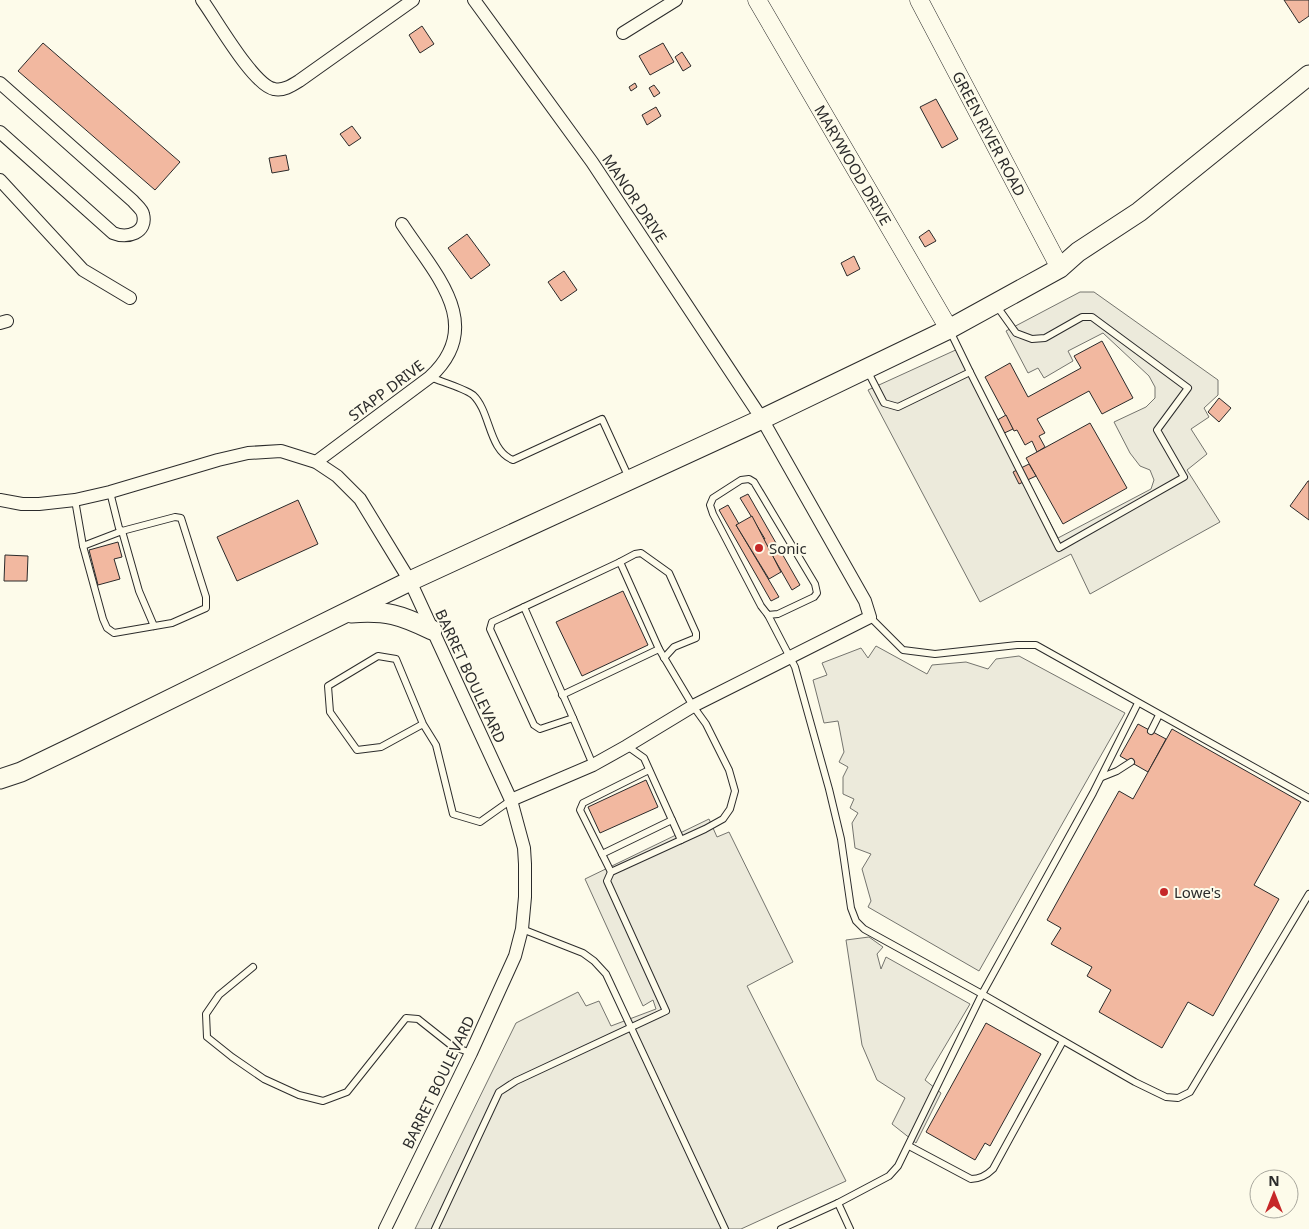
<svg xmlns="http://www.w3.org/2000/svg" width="1309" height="1229" font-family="'Noto Sans',sans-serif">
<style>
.parking{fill:#eceadb;stroke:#74746e}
.building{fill:#f2b8a0;stroke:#2b2b2b}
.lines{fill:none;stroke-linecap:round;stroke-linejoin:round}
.lane-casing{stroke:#2b2b2b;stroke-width:8}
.street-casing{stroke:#2b2b2b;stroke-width:14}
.secondary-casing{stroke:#2b2b2b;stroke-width:19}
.primary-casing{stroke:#2b2b2b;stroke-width:21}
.lane{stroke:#fdfbea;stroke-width:6}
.street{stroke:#fdfbea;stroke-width:12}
.secondary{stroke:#fdfbea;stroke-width:18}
.primary{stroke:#fdfbea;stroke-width:19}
.poi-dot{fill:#c62828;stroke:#fdfbea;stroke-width:2}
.labels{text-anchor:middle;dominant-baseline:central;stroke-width:4;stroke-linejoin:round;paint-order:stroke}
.street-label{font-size:15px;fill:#2b2b2b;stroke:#fdfbea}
.poi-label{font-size:15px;fill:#2b2b2b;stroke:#fdfbea;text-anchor:start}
</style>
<rect width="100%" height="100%" fill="#fdfbea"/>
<g class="parking">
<path d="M1080,292H1094L1218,380V395L1204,408L1209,417L1191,429L1207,454L1187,470L1220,522L1090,594L1071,554L980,602L868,390L960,348L1058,538L1151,489L1154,480L1150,470L1140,466L1130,453L1114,422L1146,407L1155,398V387L1149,376L1103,333L1068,351L1073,361L1044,378L1038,368L1028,373L1006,331Z"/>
<path d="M876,646L927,674L932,665L966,662L988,669L996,659L1019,656L1125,713L979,971L868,907L871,901L862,869L871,854L855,848L852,823L858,813L850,808L854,799L843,794V777L848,767L839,762L844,752L838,721L824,723L813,680L827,675L822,663L861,648L868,658Z"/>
<path d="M709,819L717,837L729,832L793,962L747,986L846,1181L741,1229H415L516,1023L578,992L586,1006L599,1001L611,1026L656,1009L653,1000L643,1006L585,879Z"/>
<path d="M869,937L883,947L877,954L881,969L886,957L970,1004L925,1080L941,1093L916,1143L892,1124L905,1098L877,1080L862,1045L846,940Z"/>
</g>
<g class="building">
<path d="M1284,0H1309V16L1299,23Z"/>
<path d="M422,26L434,44L420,53L409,35Z"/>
<path d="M43,43L180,162L155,190L18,71Z"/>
<path d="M663,43L674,62L650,75L639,56Z"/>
<path d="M682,52L691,66L683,71L675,57Z"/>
<path d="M635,83L637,87L631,91L629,87Z"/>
<path d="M654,85L660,93L654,97L649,88Z"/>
<path d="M936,99L958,139L942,148L920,107Z"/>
<path d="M656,107L661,116L647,125L642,115Z"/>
<path d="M352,126L361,138L349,146L340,134Z"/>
<path d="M286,155L289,170L272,173L269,158Z"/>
<path d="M929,230L936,241L925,247L919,237Z"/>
<path d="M467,234L490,265L471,279L448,248Z"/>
<path d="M854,256L860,269L847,276L841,263Z"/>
<path d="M564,271L577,290L561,301L548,282Z"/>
<path d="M1102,341L1133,398L1102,414L1089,391L1037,419L1045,433L1039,436L1045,447L1037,452L1032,441L1025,445L1017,430L1014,431L985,377L1010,363L1028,397L1081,368L1074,356Z"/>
<path d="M1219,398L1231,408L1219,422L1208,412Z"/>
<path d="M1006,415L1013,429L1000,435L994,422Z"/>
<path d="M1090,423L1127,488L1063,524L1026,458Z"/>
<path d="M1029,464L1036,476L1019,484L1013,472Z"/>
<path d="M1308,481H1309V520L1290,506Z"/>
<path d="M748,494L800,585L792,590L763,539H765L740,498Z"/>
<path d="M298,500L318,544L237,581L217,537Z"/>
<path d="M728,505L739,524L736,525L779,597L771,601L719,510Z"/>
<path d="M752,516L781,572L769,579L736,525Z"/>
<path d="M118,542L122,557L114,559L120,579L98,585L89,550Z"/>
<path d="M5,555L28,556L27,581H4Z"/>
<path d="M623,591L648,645L582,676L556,622Z"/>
<path d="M1138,724L1166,739L1148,772L1120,756Z"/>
<path d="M1172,729L1301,802L1254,885L1279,899L1213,1016L1188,1002L1162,1048L1099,1012L1111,990L1087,976L1092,967L1051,944L1061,928L1047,920L1119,791L1133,799Z"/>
<path d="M646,780L658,807L600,833L588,807Z"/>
<path d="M986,1023L1041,1054L990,1146L985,1143L975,1160L926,1132Z"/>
</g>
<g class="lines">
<g class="lane-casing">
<g id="lane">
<path d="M867,370L884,403L898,407L970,372L950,331"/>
<path d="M970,372L1059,548L1184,477L1157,430L1188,388L1092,317H1082L1045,338L1032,339L1016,333L996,305"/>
<path d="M430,377C442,382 464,388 473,395C491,412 488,450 513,460L602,419L629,478"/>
<path d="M749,479L754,482L815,584L817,593L814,597L778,614L768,615L761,606L713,514L710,505L713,498L741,480Z"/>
<path d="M75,500L83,546L103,619L107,628L114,633L172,623L206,608V597L181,518L175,517L122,531L119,528L110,492"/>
<path d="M83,546L122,531L139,591L154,626"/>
<path d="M620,562L635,554L641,553L669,573L696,633V638L674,647L664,658"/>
<path d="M524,607L573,718"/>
<path d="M768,615L795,667L829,789L841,839L851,908L856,921L864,929L982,994L1135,1082L1166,1097L1178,1098L1190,1092L1309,894"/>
<path d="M870,617L903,650L935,654L1017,645H1036L1309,798"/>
<path d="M562,695L659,649"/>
<path d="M423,724L381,747L357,750L330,712L328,686L378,656L396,659L423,724L436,745L453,814L480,822L511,800"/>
<path d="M1151,731L1159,715"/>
<path d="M627,746L644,758L681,840"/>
<path d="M1102,777L1117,771L1131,762"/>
<path d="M602,854L672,820"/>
<path d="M611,872L580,810L583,803L649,770"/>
<path d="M522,929L583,953L594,961L606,974L725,1229"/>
<path d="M253,967L219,995L206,1014L207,1037L232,1057L264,1079L299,1095L323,1101L347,1092L406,1018L418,1019L452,1046L471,1053"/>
<path d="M909,1146L971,1179C980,1179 986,1176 993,1169L1063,1041"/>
<path d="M838,1203L850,1229"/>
<path d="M435,1229L499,1092L516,1081L666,1011L607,881L611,872L705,829L723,819L730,809L735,791L729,770L706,724L693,706L659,649L620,562L492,622L490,629L534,725L540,729L573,718L593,765"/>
<path d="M781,1229L838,1203L889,1176L898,1166L982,994L1093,793L1138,703"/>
</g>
</g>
<g class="street-casing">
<g id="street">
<path d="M202,0C216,19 253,85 274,89C283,91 291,86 299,81L413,0"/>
<path d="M474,0L592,162L762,419L865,601L870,617L693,706L627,746L593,765L511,800"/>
<path d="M623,33L676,0"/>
<path d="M0,83L133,201C136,205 142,209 143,214C148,233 127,239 113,233L0,132"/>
<path d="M0,180L83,270L130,298"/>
<path d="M0,323L7,321"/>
<path d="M316,462L430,377C487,325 434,273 402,224"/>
<path d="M0,500L22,504H39L75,500L110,492L218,460L248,453L281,451L316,462L337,476L360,499L410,581L511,800L524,848L525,864V897L522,929L515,956L471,1053L385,1229"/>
</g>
</g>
<g class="secondary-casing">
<g id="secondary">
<path id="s1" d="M757,0L949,329"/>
<path id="s2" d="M919,0L1060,268"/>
</g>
</g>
<g class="primary-casing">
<g id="primary">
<path d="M351,613C386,610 401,615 432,630"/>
<path d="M0,779L21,772L75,746L410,581L762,419L949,329L1060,268L1078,252L1139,212L1309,75"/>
</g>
</g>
<use href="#lane" class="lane"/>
<use href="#street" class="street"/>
<use href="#secondary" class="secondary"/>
<use href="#primary" class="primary"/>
</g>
<g class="poi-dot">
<circle cx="759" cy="548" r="5"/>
<circle cx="1164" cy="892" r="5"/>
</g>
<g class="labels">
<g class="street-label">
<text stroke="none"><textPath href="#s2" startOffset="151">GREEN RIVER ROAD</textPath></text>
<text stroke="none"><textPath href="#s1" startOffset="191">MARYWOOD DRIVE</textPath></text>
<text transform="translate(635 198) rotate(56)">MANOR DRIVE</text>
<text transform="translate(386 390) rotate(-37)">STAPP DRIVE</text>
<text transform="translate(471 676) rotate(65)">BARRET BOULEVARD</text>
<text transform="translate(438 1082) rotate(-64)">BARRET BOULEVARD</text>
</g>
<g class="poi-label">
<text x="769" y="548">Sonic</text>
<text x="1174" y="892">Lowe's</text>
</g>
</g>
<g transform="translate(1274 1194)"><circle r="24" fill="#fdfbea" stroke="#a9a89e"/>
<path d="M0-4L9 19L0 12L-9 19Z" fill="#c62828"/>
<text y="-8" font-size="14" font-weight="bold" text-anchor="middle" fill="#2b2b2b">N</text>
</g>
</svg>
